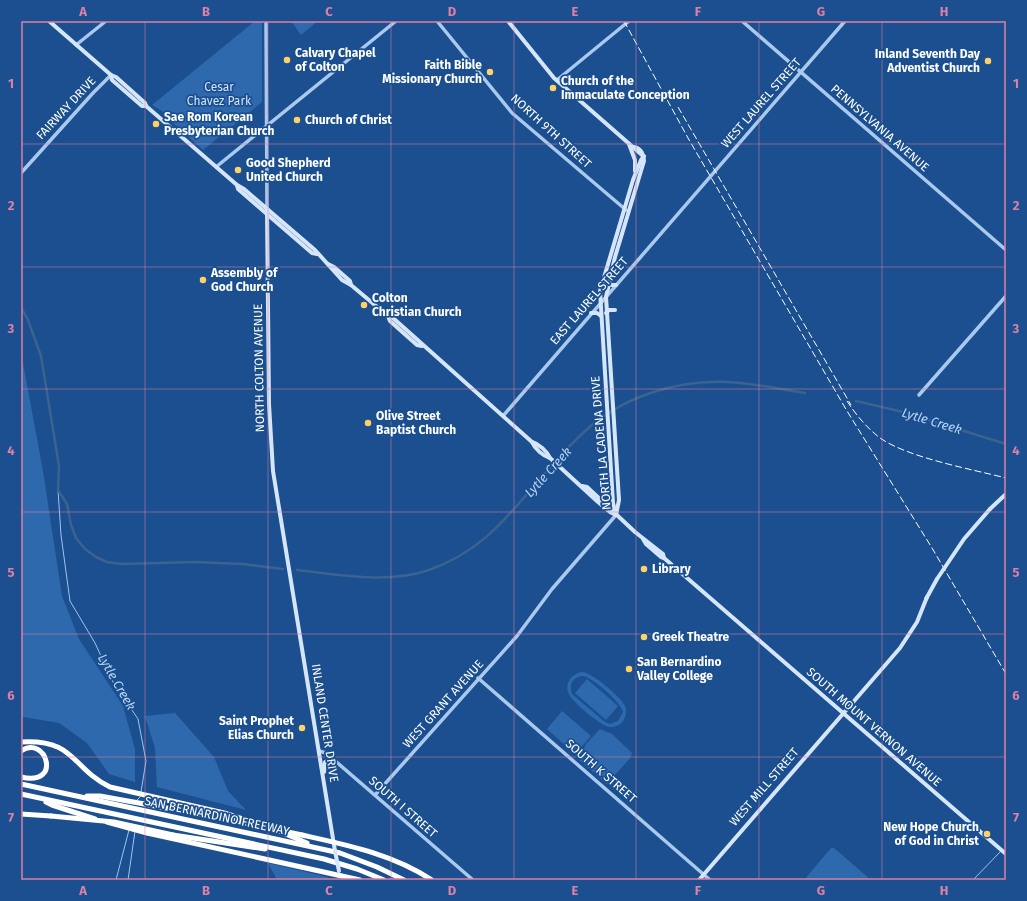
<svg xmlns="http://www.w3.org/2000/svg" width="1027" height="901" font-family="'Fira Sans',sans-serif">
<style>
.green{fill:#2e69ad;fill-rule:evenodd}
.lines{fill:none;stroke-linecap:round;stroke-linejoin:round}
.stream{stroke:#9cc4f0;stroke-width:1}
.canal{stroke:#3c6290;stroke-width:2.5}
.tertiary{stroke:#a9c9ee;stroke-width:3.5}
.secondary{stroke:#d6e6fa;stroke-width:4}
.motorway{stroke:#fff;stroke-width:5}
.rail{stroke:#fff;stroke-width:1;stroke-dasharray:7 3;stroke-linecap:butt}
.secondary-bridge{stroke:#d6e6fa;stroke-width:4}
.motorway-bridge{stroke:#fff;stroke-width:5}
.grid{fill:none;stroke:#dd80a5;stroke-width:1;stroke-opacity:0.55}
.poi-dot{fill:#ffd166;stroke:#1b4f8f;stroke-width:1.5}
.labels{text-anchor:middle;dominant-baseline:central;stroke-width:3.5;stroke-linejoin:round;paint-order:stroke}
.poi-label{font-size:12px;font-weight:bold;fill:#fff;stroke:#1b4f8f;text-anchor:start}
.park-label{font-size:12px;fill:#cfe3fa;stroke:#1b4f8f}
.street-label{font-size:12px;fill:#fff;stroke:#1b4f8f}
.water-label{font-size:13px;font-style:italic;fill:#b5d3f5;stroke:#1b4f8f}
.neatline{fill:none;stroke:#dd80a5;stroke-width:1.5}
.grid-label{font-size:13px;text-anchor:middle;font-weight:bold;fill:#dd80a5}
</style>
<rect width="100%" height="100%" fill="#1b4f8f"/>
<g class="green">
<path d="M255,21H262V102L203,150L173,123L162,111L152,105Z"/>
<path d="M291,21H318L301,35Z"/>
<path d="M21,352L43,471L62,596L79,639L123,706L135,749V782L109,774L87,743L59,723L23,717L21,709Z"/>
<path d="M583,672C592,673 621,697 625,706C627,711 626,716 623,721C620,725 615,727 610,727C602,727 574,703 570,696C563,685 571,673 583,672ZM583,676C592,677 621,702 623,712L618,721L610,724L605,722L573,695C568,686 572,677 583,676Z"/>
<path d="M587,679L618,706L606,720L575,693Z"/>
<path d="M562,711L591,736L575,754L547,729Z"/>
<path d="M175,713L214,757L228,791L246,810L157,787L155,748L145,716Z"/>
<path d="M600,729L612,734L632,753L631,757L607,784L579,760L586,744Z"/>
<path d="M831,848H834L871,880H804Z"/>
<path d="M268,863L327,877L330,880H277Z"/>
</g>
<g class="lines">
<g class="stream">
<path d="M58,490L61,535L70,601L95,643L113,682L138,719L146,761L141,792"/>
<path d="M137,800L140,797"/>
<path d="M116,880L129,830"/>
<path d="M128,880L135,831"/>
<path d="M973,880L1001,851"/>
</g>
<g class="canal">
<path d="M21,307L28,320L41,356L59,466L58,490L67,504L71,525L76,538L85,549L96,557L107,562L121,564L195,562L243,564L283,569"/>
<path d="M856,401L903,412L1006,444"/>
<path d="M297,570C341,575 387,584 429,570C474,554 498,528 528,493C546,473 563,451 583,433C621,397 675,380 727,382C753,383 779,389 805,393"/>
</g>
<g class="tertiary">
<path d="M266,21L267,209"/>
<path d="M437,21L512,113L626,210"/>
<path d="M742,21L1006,250"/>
<path d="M76,45L106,21"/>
<path d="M557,80L629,21"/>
<path d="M216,167L396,21"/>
<path d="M21,173L93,93L111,75"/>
<path d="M919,395L1006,296"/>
<path d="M503,416L845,21"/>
<path d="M478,678L710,880"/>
<path d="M319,751L326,753L473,880"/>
<path d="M375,795L517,636L552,589L616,515"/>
</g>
<g class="secondary">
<path d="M49,21L111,75L116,77L145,103L146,106L237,185L244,189L315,250L342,280L351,285L388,316L393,318L532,442C535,449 543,456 550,458"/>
<path d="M508,21L554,78L642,155"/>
<path d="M111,75L112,80L142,106H146"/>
<path d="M629,144L635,160V171"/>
<path d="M237,185L238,189L312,253L317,254"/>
<path d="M267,209L269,404L273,471L335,851"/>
<path d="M328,264L334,267L350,281L351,285"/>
<path d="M608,283L612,285H616"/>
<path d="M591,313H597L601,316"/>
<path d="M606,313L609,310H615"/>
<path d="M388,316L390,321L417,345L422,346"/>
<path d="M532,442C539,444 547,451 550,458L598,502L610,512L616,515"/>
<path d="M582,486L587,487L635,532L663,554L664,558"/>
<path d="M990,509L1006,494"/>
<path d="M616,515L619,500L606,297L615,257L644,161C644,155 641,148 634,147"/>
<path d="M616,515L613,503L600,291L633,180L641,160L644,156"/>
<path d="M643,539L646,544L661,557L664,558L1006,854"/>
<path d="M926,599L937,579"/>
<path d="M324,772L325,762L332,759"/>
<path d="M699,880L900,648L917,622L927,597"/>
</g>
<g class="motorway">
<path d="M21,742C76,739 70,767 110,787L224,813L255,823"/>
<path d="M21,751C46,734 63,787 21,777"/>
<path d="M21,784L340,853L377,867L404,880"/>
<path d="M21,794L324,859L357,869L384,880"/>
<path d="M87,796H100L222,818"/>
<path d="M46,802L52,805L95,819"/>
<path d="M21,814L51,816"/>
<path d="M107,822L147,833L360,880"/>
<path d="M281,832L307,843"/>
<path d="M173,835L265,849"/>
<path d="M302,835C347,845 393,854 432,880"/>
</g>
<g class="rail">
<path d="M624,21L688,138L847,411L932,548L1006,674"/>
<path d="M678,107L851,405"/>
<path d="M847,401C856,415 867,428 880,438C909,458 971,469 1006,478"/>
</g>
<g class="secondary-bridge">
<path d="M937,579L964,539L990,509"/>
<path d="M335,851L339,871"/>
</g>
<g class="motorway-bridge">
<path d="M51,816L114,822L173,835"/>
<path d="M222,818L302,835"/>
</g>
</g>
<path class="grid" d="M145,21V880M268,21V880M391,21V880M514,21V880M636,21V880M759,21V880M882,21V880M21,144H1006M21,267H1006M21,389H1006M21,512H1006M21,634H1006M21,757H1006"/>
<g class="poi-dot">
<circle cx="287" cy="60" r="4"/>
<circle cx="988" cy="61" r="4"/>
<circle cx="490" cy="72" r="4"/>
<circle cx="553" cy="88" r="4"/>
<circle cx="297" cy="120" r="4"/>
<circle cx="156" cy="124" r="4"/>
<circle cx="238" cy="170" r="4"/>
<circle cx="203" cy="280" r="4"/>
<circle cx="364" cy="305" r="4"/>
<circle cx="368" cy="423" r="4"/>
<circle cx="644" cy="569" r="4"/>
<circle cx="644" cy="637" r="4"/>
<circle cx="629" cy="669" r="4"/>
<circle cx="302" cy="728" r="4"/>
<circle cx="987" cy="834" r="4"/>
</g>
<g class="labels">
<g class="poi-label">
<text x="295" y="53">Calvary Chapel<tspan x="295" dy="14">of Colton</tspan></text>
<text x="980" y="54" text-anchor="end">Inland Seventh Day<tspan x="980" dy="14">Adventist Church</tspan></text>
<text x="482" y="65" text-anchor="end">Faith Bible<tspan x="482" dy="14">Missionary Church</tspan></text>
<text x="561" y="81">Church of the<tspan x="561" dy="14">Immaculate Conception</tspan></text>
<text x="164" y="117">Sae Rom Korean<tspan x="164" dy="14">Presbyterian Church</tspan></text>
<text x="305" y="120">Church of Christ</text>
<text x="246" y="163">Good Shepherd<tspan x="246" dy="14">United Church</tspan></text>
<text x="211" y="273">Assembly of<tspan x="211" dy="14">God Church</tspan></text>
<text x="372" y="298">Colton<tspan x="372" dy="14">Christian Church</tspan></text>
<text x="376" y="416">Olive Street<tspan x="376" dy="14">Baptist Church</tspan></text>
<text x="652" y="569">Library</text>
<text x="652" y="637">Greek Theatre</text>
<text x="637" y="662">San Bernardino<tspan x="637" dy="14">Valley College</tspan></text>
<text x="294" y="721" text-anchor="end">Saint Prophet<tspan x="294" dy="14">Elias Church</tspan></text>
<text x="979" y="827" text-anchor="end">New Hope Church<tspan x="979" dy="14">of God in Christ</tspan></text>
</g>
<g class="park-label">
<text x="219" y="87">Cesar<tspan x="219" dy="14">Chavez Park</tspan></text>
</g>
<g class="street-label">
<text transform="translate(761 103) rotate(-49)">WEST LAUREL STREET</text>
<text transform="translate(66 108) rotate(-47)">FAIRWAY DRIVE</text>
<text transform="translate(880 128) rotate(41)">PENNSYLVANIA AVENUE</text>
<text transform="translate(551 131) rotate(42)">NORTH 9TH STREET</text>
<text transform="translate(589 301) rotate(-49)">EAST LAUREL STREET</text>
<text transform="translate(259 368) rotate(-91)">NORTH COLTON AVENUE</text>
<text transform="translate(601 443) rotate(-95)">NORTH LA CADENA DRIVE</text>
<text transform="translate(443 704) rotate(-48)">WEST GRANT AVENUE</text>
<text transform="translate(325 723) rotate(81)">INLAND CENTER DRIVE</text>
<text transform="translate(874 727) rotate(41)">SOUTH MOUNT VERNON AVENUE</text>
<text transform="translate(601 771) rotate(41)">SOUTH K STREET</text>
<text transform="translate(764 787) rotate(-49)">WEST MILL STREET</text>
<text transform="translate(403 807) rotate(41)">SOUTH I STREET</text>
<text transform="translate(217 816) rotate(12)">SAN BERNARDINO FREEWAY</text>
</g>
<g class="water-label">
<text transform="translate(932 421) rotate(17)">Lytle Creek</text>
<text transform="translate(548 472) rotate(-48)">Lytle Creek</text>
<text transform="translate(117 682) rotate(60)">Lytle Creek</text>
</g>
</g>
<rect width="1027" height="901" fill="none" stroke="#1b4f8f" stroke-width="44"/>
<rect x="22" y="22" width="983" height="857" class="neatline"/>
<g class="grid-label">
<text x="83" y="16">A</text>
<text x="206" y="16">B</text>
<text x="329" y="16">C</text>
<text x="452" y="16">D</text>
<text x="575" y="16">E</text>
<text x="698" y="16">F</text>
<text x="821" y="16">G</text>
<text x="944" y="16">H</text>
<text x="11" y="88">1</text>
<text x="1016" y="88">1</text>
<text x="11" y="210">2</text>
<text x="1016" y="210">2</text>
<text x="11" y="333">3</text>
<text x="1016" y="333">3</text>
<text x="11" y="455">4</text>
<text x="1016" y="455">4</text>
<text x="11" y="577">5</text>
<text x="1016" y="577">5</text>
<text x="11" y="700">6</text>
<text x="1016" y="700">6</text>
<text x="11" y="822">7</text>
<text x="1016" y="822">7</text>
<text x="83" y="895">A</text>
<text x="206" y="895">B</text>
<text x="329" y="895">C</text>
<text x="452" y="895">D</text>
<text x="575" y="895">E</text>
<text x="698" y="895">F</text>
<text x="821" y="895">G</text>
<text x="944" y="895">H</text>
</g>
</svg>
